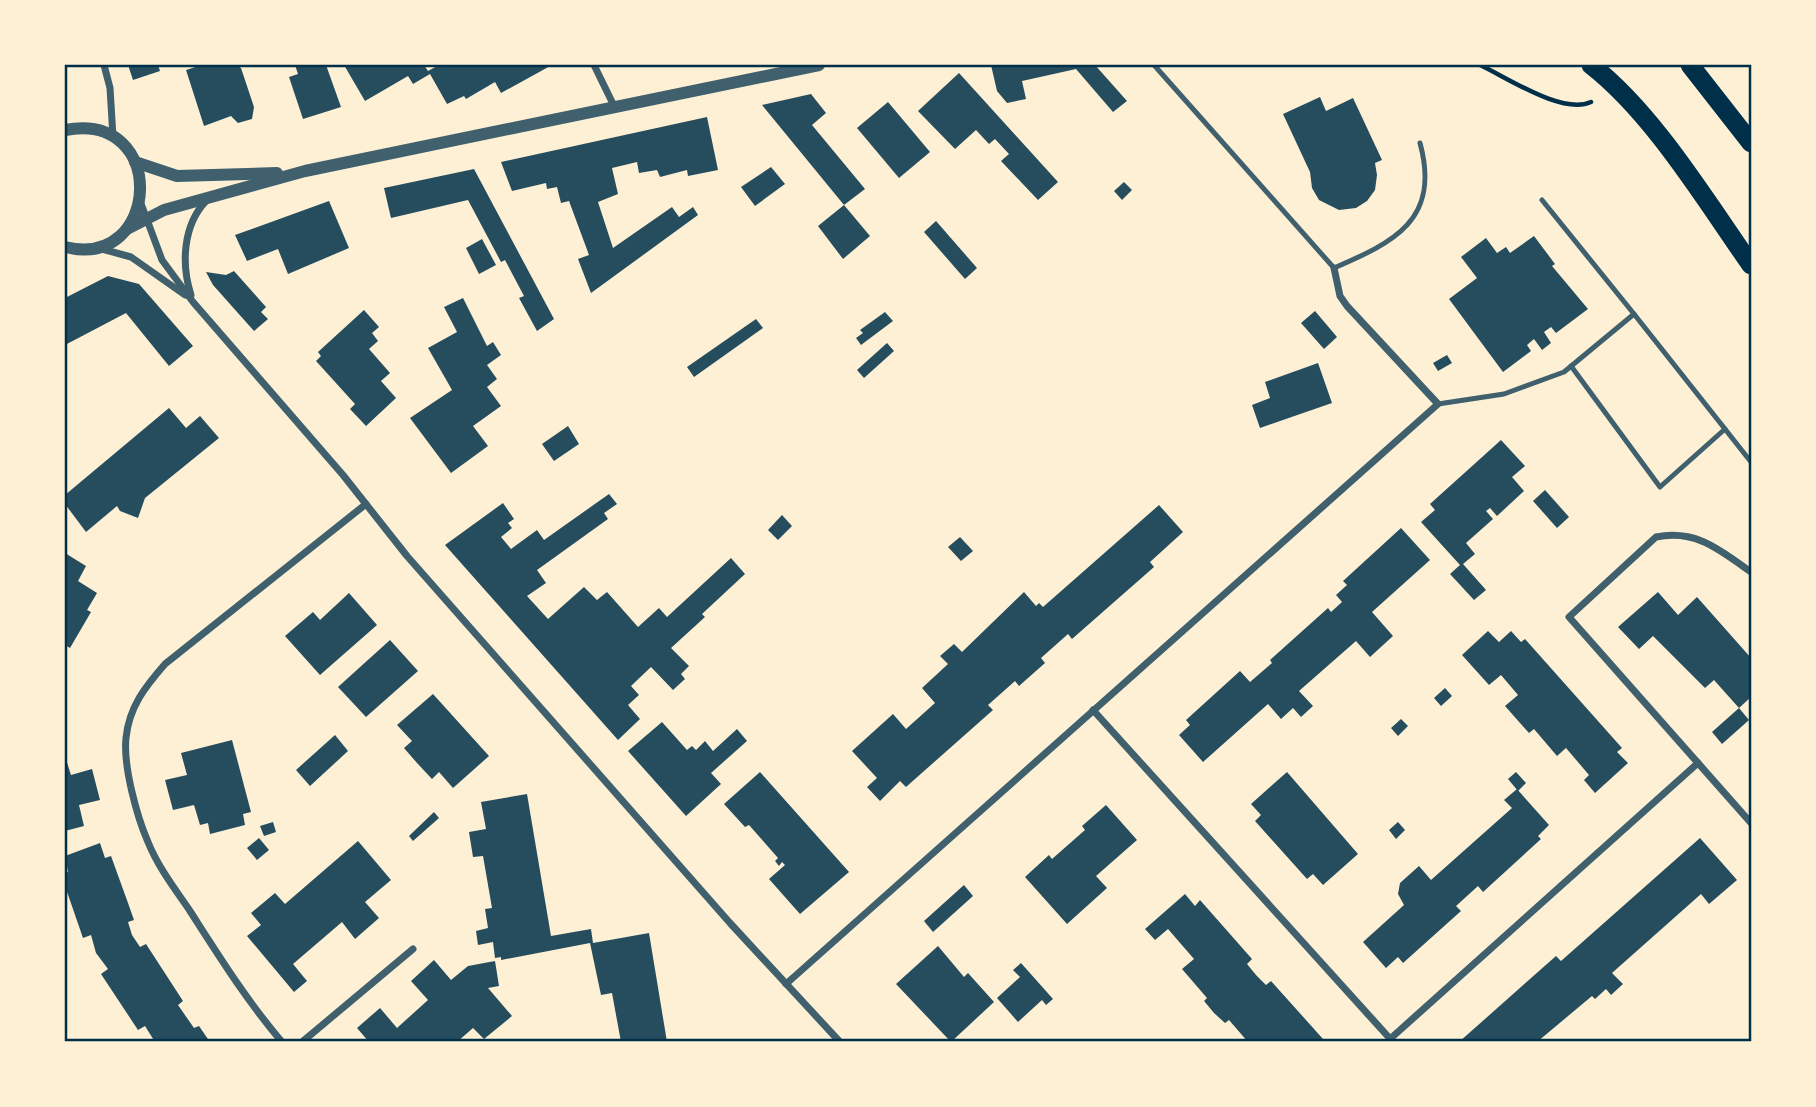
<svg xmlns="http://www.w3.org/2000/svg" width="1816" height="1107" font-family="Commissioner,sans-serif">
<style>
.building{fill:#264d5e}
.lines{fill:none;stroke-linecap:round;stroke-linejoin:round}
.path{stroke:#003049;stroke-width:4.5}
.service{stroke:#3f606c;stroke-width:5}
.minor{stroke:#3f606c;stroke-width:7}
.tertiary{stroke:#3f606c;stroke-width:12}
.trunk{stroke:#003049;stroke-width:19}
.neatline{fill:none;stroke:#003049;stroke-width:2.5}
</style>
<rect width="100%" height="100%" fill="#fdf0d5"/>
<g class="building">
<path d="M128,65H158L160,71L133,80Z"/>
<path d="M202,65H237L241,68L254,107L252,119L238,123L231,116L204,126L186,70Z"/>
<path d="M295,65H326L341,107L303,119L289,77L298,74Z"/>
<path d="M344,65H424L428,71L439,65H552L501,93L495,82L466,99L464,96L447,104L430,74L413,84L408,76L365,101Z"/>
<path d="M991,65H1095L1127,101L1113,112L1076,69L1022,81L1026,99L1007,103L997,91Z"/>
<path d="M959,73L1058,182L1038,200L1001,161L1009,154L995,139L989,144L976,130L955,149L918,111Z"/>
<path d="M811,94L826,113L812,125L865,189L844,205L762,105Z"/>
<path d="M1320,97L1326,111L1353,98L1382,160L1375,163L1377,175L1375,190L1367,201L1356,208L1339,210L1319,200L1312,188L1310,172L1283,114Z"/>
<path d="M888,102L930,152L899,178L857,128Z"/>
<path d="M707,117L718,170L688,176L687,170L660,177L657,170L639,173L637,162L612,168L618,194L598,202L613,248L672,207L679,217L693,207L698,215L591,293L578,259L589,255L569,201L561,203L557,187L547,189L546,183L512,191L501,162Z"/>
<path d="M771,167L785,184L755,206L741,187Z"/>
<path d="M474,169L554,319L537,331L519,298L524,296L505,260L501,262L468,200L391,218L384,188Z"/>
<path d="M1124,182L1132,190L1122,200L1114,191Z"/>
<path d="M329,201L349,248L288,274L278,249L247,261L235,235Z"/>
<path d="M844,205L870,236L843,259L818,226Z"/>
<path d="M936,221L977,268L965,279L924,232Z"/>
<path d="M1534,236L1555,264L1552,266L1588,309L1556,333L1551,327L1544,332L1551,343L1542,350L1534,339L1527,345L1531,351L1503,372L1449,299L1477,278L1461,257L1486,238L1497,253L1506,247L1510,253Z"/>
<path d="M482,239L496,265L479,274L466,248Z"/>
<path d="M234,271L266,307L261,312L268,319L254,331L213,285L206,272L226,275Z"/>
<path d="M108,276L139,284L193,346L169,366L126,313L65,345V298Z"/>
<path d="M463,298L487,346L493,342L501,355L487,365L497,379L487,387L501,406L473,426L488,446L451,473L410,418L452,390L428,348L457,332L444,307Z"/>
<path d="M364,310L379,327L372,333L378,341L369,349L390,373L381,381L396,398L366,426L350,409L355,404L316,361L321,356L318,352Z"/>
<path d="M1315,311L1337,337L1324,349L1301,323Z"/>
<path d="M885,312L893,321L861,345L856,338L863,333L860,330Z"/>
<path d="M756,319L763,328L694,377L687,367Z"/>
<path d="M887,343L894,351L864,378L857,370Z"/>
<path d="M1447,355L1452,363L1438,371L1433,363Z"/>
<path d="M1318,363L1332,403L1260,428L1252,405L1270,398L1265,382Z"/>
<path d="M169,408L186,428L200,416L219,438L145,498L138,518L120,511L117,506L86,532L65,504V495Z"/>
<path d="M568,426L579,444L554,461L542,444Z"/>
<path d="M1501,440L1525,466L1512,477L1524,491L1497,516L1490,508L1486,511L1493,519L1466,543L1475,554L1463,564L1486,590L1474,600L1450,574L1460,565L1421,522L1435,510L1430,504Z"/>
<path d="M1545,490L1569,517L1557,528L1533,501Z"/>
<path d="M609,494L617,504L604,513L608,519L537,570L546,583L527,596L548,619L584,587L597,600L607,592L638,627L659,608L667,617L731,558L745,574L702,614L705,617L671,648L689,666L681,674L685,679L673,690L651,667L631,686L639,695L628,705L640,719L618,740L445,545L503,503L514,519L508,523L512,528L501,537L511,549L537,530L544,540Z"/>
<path d="M1159,505L1183,532L1150,562L1154,567L1072,639L1068,634L1041,658L1045,663L1019,686L1015,681L988,705L993,710L906,787L900,781L880,801L867,787L877,778L852,751L893,714L906,729L935,703L922,688L948,664L940,656L954,644L962,652L1024,592L1036,606L1039,603L1043,607Z"/>
<path d="M782,515L792,526L778,540L768,530Z"/>
<path d="M1401,528L1430,560L1372,612L1393,636L1370,657L1356,641L1299,691L1313,706L1301,717L1293,708L1281,719L1268,704L1203,762L1179,735L1190,725L1186,720L1240,671L1250,682L1272,663L1270,660L1328,608L1331,612L1342,602L1336,595L1347,585L1343,581Z"/>
<path d="M960,537L973,551L961,561L948,547Z"/>
<path d="M65,553L86,566L78,581L97,593L87,610L91,612L70,648L65,645Z"/>
<path d="M1658,592L1678,615L1697,597L1751,658V697L1739,708L1749,720L1722,744L1712,732L1739,708L1714,680L1705,688L1653,636L1639,649L1618,627Z"/>
<path d="M349,593L377,625L320,675L285,636L313,612L320,620Z"/>
<path d="M1488,631L1499,642L1511,631L1521,642L1525,639L1622,748L1617,752L1628,763L1595,793L1584,780L1589,775L1566,748L1557,756L1534,729L1529,733L1505,706L1518,695L1501,675L1489,685L1462,655Z"/>
<path d="M390,640L418,671L366,717L338,687Z"/>
<path d="M1445,688L1452,696L1441,706L1434,698Z"/>
<path d="M433,694L489,756L453,788L439,772L432,779L417,763L404,748L412,741L397,725Z"/>
<path d="M1401,719L1408,726L1398,736L1391,728Z"/>
<path d="M662,722L687,750L692,746L696,750L705,741L713,751L737,729L747,741L711,773L721,784L686,816L628,751Z"/>
<path d="M335,735L348,751L310,786L296,770Z"/>
<path d="M232,740L251,812L243,814L245,825L210,834L208,823L200,825L194,805L173,810L165,780L187,775L181,753Z"/>
<path d="M65,756L71,775L92,769L100,800L79,805L84,826L65,831Z"/>
<path d="M760,772L849,872L800,914L769,879L785,865L782,862L779,866L775,861L778,858L749,825L745,827L724,804Z"/>
<path d="M1287,772L1358,854L1323,885L1313,874L1307,879L1255,821L1261,815L1251,804Z"/>
<path d="M1516,772L1526,783L1518,791L1508,779Z"/>
<path d="M1517,789L1549,825L1538,836L1541,839L1483,892L1478,886L1456,906L1461,911L1403,963L1398,957L1386,968L1363,942L1404,905L1398,894L1400,883L1419,866L1431,880L1512,808L1504,800Z"/>
<path d="M527,794L551,936L591,929L593,943L649,933L667,1042H621L612,993L601,995L590,943L501,960V957L495,958L493,942L478,945L476,931L488,928L485,909L492,908L483,856L473,857L469,832L486,829L481,802Z"/>
<path d="M1106,805L1137,840L1096,876L1107,888L1067,924L1025,877L1049,855L1052,859L1085,830L1082,826Z"/>
<path d="M434,812L439,818L413,841L409,836Z"/>
<path d="M273,822L276,832L264,836L260,826Z"/>
<path d="M1398,822L1405,830L1396,839L1389,830Z"/>
<path d="M259,838L269,850L257,860L247,848Z"/>
<path d="M1700,838L1737,880L1709,904L1701,894L1612,973L1623,984L1611,995L1606,989L1595,999L1592,996L1537,1042H1459L1556,956L1561,961Z"/>
<path d="M358,841L391,880L365,902L379,918L355,939L342,922L293,964L307,981L294,992L247,936L261,925L251,913L275,893L285,904Z"/>
<path d="M100,843L105,858L111,856L128,903L134,920L128,922L132,935L140,947L146,944L183,1001L178,1005L194,1028L199,1026L210,1042H155L145,1026L138,1030L101,974L108,969L96,953L91,935L83,938L65,886V873L68,872L65,856Z"/>
<path d="M964,885L973,896L933,932L924,921Z"/>
<path d="M1185,894L1195,906L1200,900L1252,959L1247,964L1256,975L1266,985L1271,981L1323,1039L1321,1042H1248L1229,1020L1225,1023L1214,1013L1204,1001L1207,998L1182,969L1194,959L1168,929L1155,940L1145,929Z"/>
<path d="M938,946L964,977L968,973L994,1002L951,1042L896,984Z"/>
<path d="M434,960L451,980L468,966L495,961L499,986L488,988L512,1016L484,1039L473,1028L457,1042H369L357,1028L380,1008L397,1028L428,1000L411,981Z"/>
<path d="M1021,963L1053,999L1046,1005L1042,1000L1018,1022L997,998L1020,977L1013,970Z"/>
</g>
<g class="lines">
<path class="path" d="M1480,65C1508,78 1562,115 1591,102"/>
<g class="service">
<path d="M1154,65L1334,268C1394,242 1441,220 1420,143"/>
<path d="M1571,366L1660,487L1725,429L1634,314"/>
<path d="M1438,404L1504,394L1564,372L1634,314L1542,200"/>
<path d="M1725,429L1751,462"/>
</g>
<g class="minor">
<path d="M104,65L110,88L113,137"/>
<path d="M594,65L615,108"/>
<path d="M140,201L162,260L193,302L343,475L407,556L730,923L840,1042"/>
<path d="M98,248L131,257L185,295"/>
<path d="M191,295C181,264 183,225 206,201"/>
<path d="M1751,572C1720,550 1696,529 1656,537L1569,617L1751,823"/>
<path d="M1093,710L1393,1042"/>
<path d="M786,984L1438,404L1347,306L1340,296L1334,268"/>
<path d="M1390,1039L1698,763"/>
<path d="M282,1042C247,1001 219,956 190,911C175,889 158,867 148,842C137,817 123,766 126,738C129,707 145,687 165,664L366,504"/>
<path d="M302,1042L413,949"/>
</g>
<g class="tertiary">
<path d="M65,130C169,110 161,271 65,247"/>
<path d="M135,162L177,176L277,173"/>
<path d="M127,229L164,210L305,171L819,65"/>
</g>
<g class="trunk">
<path d="M1591,65C1653,113 1706,201 1751,265"/>
<path d="M1690,65L1751,143"/>
</g>
</g>
<rect width="1816" height="1107" fill="none" stroke="#fdf0d5" stroke-width="133"/>
<rect x="66" y="66" width="1684" height="974" class="neatline"/>
</svg>
